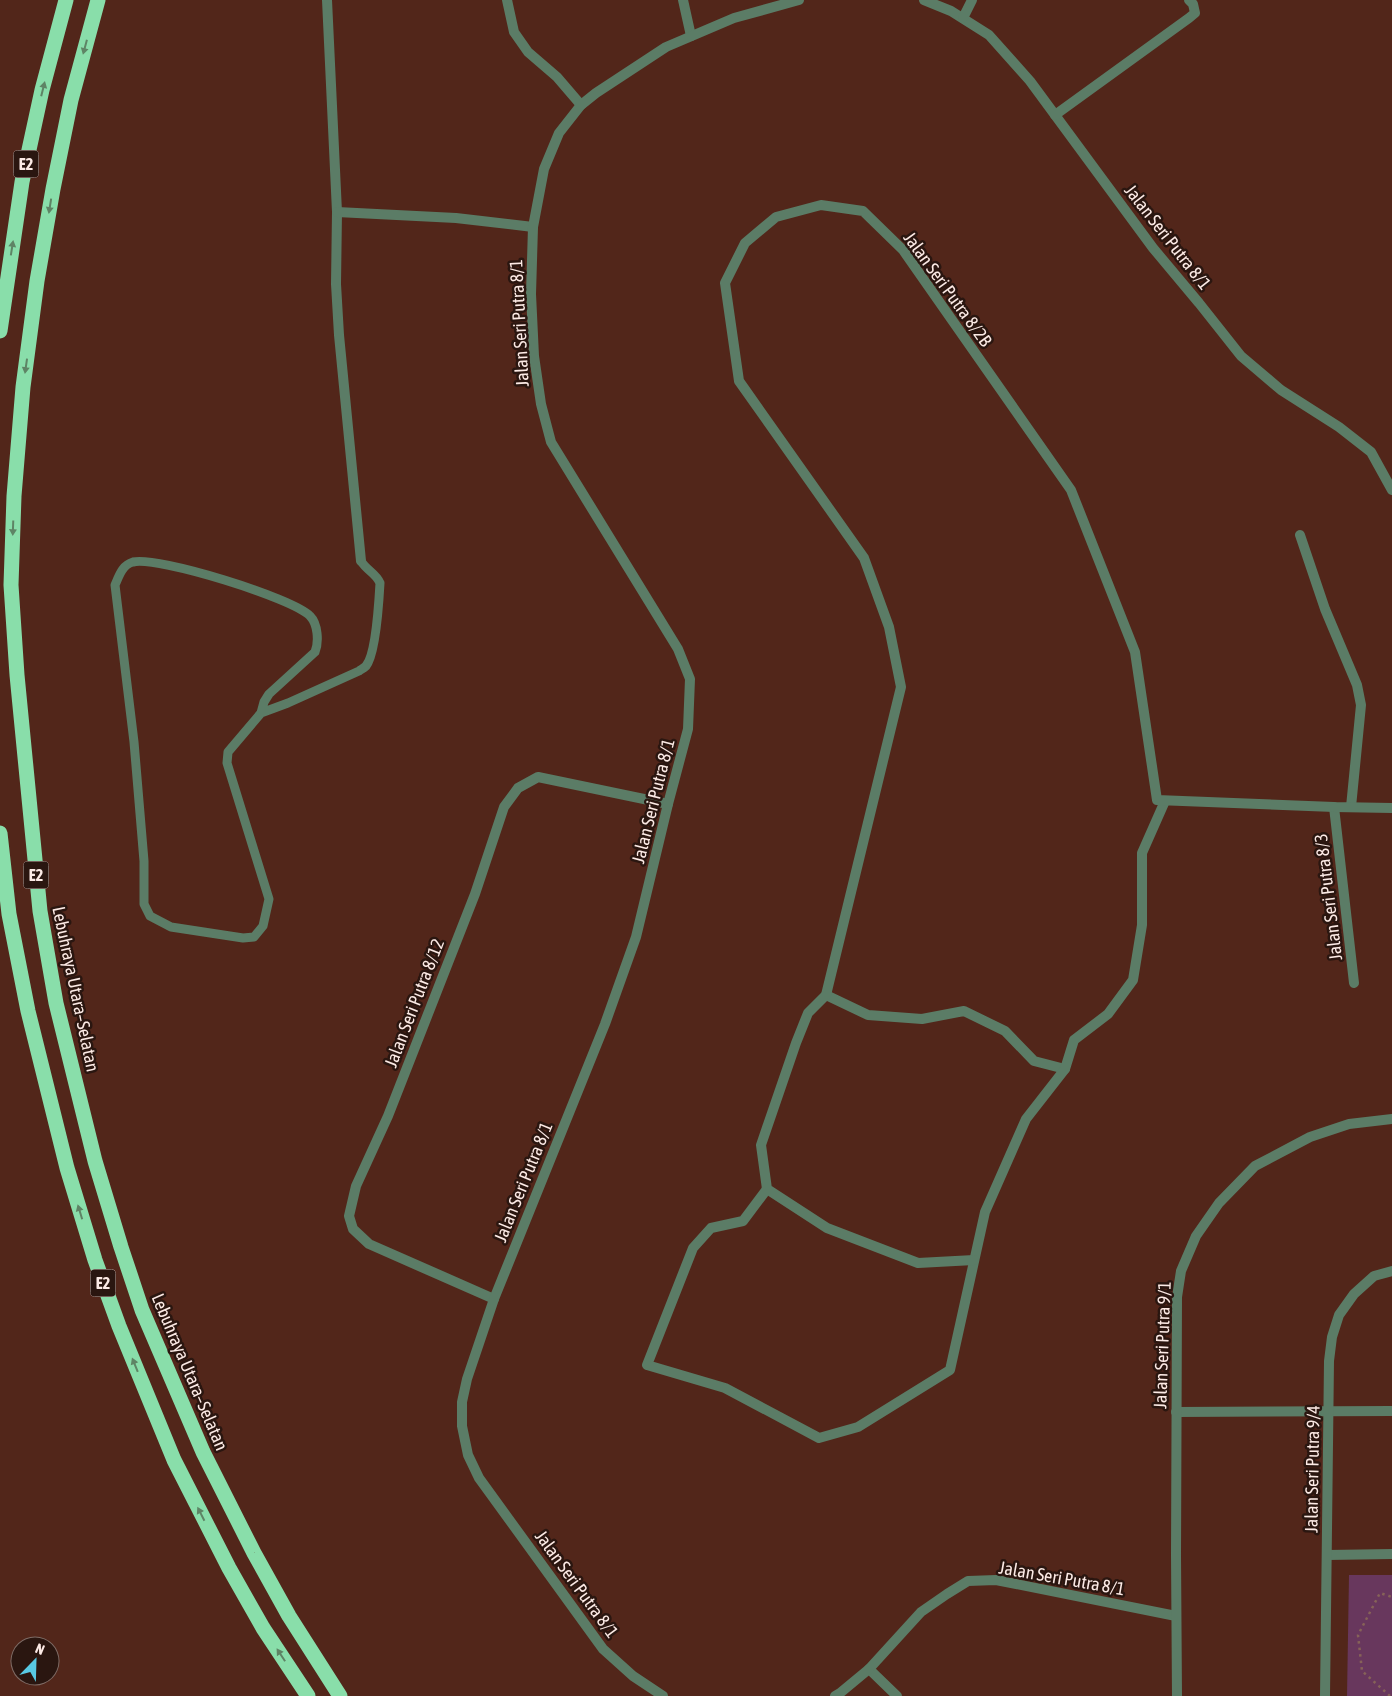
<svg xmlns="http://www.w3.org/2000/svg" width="1392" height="1696" font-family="'Asap Condensed',sans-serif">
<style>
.green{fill:#68375d}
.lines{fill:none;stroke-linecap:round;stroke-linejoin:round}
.path{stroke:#866258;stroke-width:2.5;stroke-dasharray:2.5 4;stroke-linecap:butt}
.service{stroke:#5b7c66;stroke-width:9}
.minor{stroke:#5b7c66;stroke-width:10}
.motorway{stroke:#89deaa;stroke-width:15}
.oneway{fill:#5e8465}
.labels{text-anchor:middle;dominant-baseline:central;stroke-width:5;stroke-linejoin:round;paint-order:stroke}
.shield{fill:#2a1610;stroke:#bdaaa5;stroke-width:1}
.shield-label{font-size:16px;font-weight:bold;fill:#fceae5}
.street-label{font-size:18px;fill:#fceae5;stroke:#2a1610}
</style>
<rect width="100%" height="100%" fill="#52261a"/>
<path class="green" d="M1349,1575H1392V1696H1347Z"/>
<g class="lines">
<path class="path" d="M1390,1696L1362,1671L1358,1635L1380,1593L1392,1597"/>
<path class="service" d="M261,713L264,702L269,694L315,652C319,642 318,624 310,616C293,598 158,556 133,562C122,565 119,576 115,585L134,742L144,861V904L150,916L171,927L243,938L254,937L263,926L269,899L227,763L228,752L261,713L288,703L359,671C362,669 364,668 366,666C376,654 379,601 380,583C376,573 367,571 361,561"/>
<g class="minor">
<path d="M327,0L337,212L336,284L339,335L361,561"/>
<path d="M507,0L514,32L528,52L557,77L581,105"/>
<path d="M683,0L691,36"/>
<path d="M924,0L951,11L989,35L1030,81L1153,248L1199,303L1241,356L1281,390L1339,427L1371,452L1392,490"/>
<path d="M963,18L972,0"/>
<path d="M1055,115L1189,18L1195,13L1193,4L1189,0"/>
<path d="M337,212L456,218L533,227"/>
<path d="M1300,535L1325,609L1357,685L1361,705L1351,807"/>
<path d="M1334,807L1354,983"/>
<path d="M826,995L868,1015L922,1019L964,1011L1005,1031L1034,1061L1065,1069"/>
<path d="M767,1189L743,1221L711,1228L693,1248L647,1365L725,1388L819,1438L858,1427L950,1370L985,1212L1026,1119L1065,1069L1074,1040L1108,1014L1133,980L1142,925V853L1165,801"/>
<path d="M974,1260L918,1263L827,1228L767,1189L761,1145L796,1043L808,1013L826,995L901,687L889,627L864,558L739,381L725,283L745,243L776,217L821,205L863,211L903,250L1071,490L1135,652L1157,800L1334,807L1392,808"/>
<path d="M494,1299L369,1244L353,1229L349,1216L356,1186L388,1116L475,894L504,807L518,788L538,777L668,804"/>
<path d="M1176,1412L1392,1411"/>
<path d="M1327,1555L1392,1554"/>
<path d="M869,1669L897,1696"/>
<path d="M663,1696L633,1676L603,1649L479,1478L468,1455L462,1426V1402L467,1379L494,1299L605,1024L636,937L668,804L688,729L690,679L678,649L551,442L541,404L534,356L531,294L533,227L544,169L559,133L581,105L596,93L666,47L734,18L799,0"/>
<path d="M835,1696L840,1693L869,1669L921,1612L947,1594L968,1581L996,1580L1176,1616"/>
<path d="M1177,1696L1176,1555L1177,1297L1181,1271L1196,1236L1219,1203L1255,1166L1310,1137L1349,1124L1392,1119"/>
<path d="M1325,1696L1329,1361L1332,1337L1339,1315L1354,1294L1374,1276L1392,1271"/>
</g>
<g class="motorway">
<path d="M98,0L71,100L53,189L37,281L23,387L14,496L11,585L17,675L40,911L56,1003L95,1161L121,1247L142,1310L203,1452L254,1553L289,1616L340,1696"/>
<path d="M0,331L22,182L42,90L66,0"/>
<path d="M0,833L9,914L28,1011L67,1168L95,1260L119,1326L174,1460L229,1568L263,1628L308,1696"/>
</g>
</g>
<defs><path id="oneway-solid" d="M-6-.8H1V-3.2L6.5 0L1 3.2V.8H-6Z" transform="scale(1.25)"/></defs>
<g class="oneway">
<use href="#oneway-solid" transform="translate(85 47) rotate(105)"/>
<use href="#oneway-solid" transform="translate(43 89) rotate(-76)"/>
<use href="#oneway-solid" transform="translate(50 206) rotate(99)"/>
<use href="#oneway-solid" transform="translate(12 248) rotate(-81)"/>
<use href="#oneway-solid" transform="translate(26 366) rotate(98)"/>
<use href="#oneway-solid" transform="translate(13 528) rotate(92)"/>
<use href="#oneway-solid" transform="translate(80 1212) rotate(-107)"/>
<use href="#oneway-solid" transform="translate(135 1365) rotate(-112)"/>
<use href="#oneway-solid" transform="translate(201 1514) rotate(-117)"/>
<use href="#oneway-solid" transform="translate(281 1655) rotate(-123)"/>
</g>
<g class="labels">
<g class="shield">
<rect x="13.5" y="150.5" width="25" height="27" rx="4"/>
<rect x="23.5" y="861.5" width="25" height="27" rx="4"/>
<rect x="90.5" y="1269.5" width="25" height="27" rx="4"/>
</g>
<g class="shield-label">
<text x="26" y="164">E2</text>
<text x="36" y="875">E2</text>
<text x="103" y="1283">E2</text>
</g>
<g class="street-label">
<text transform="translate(1168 237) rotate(52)">Jalan Seri Putra 8/1</text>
<text transform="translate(948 289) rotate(54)">Jalan Seri Putra 8/2B</text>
<text transform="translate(519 323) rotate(-93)">Jalan Seri Putra 8/1</text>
<text transform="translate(653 801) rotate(-76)">Jalan Seri Putra 8/1</text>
<text transform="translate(1328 897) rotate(-97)">Jalan Seri Putra 8/3</text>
<text transform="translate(76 989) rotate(78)">Lebuhraya Utara–Selatan</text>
<text transform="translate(414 1003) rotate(-69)">Jalan Seri Putra 8/12</text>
<text transform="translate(523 1182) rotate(-68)">Jalan Seri Putra 8/1</text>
<text transform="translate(1162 1345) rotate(-88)">Jalan Seri Putra 9/1</text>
<text transform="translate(190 1372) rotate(67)">Lebuhraya Utara–Selatan</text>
<text transform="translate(1312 1469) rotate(-89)">Jalan Seri Putra 9/4</text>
<text transform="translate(1062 1578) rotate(10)">Jalan Seri Putra 8/1</text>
<text transform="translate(577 1584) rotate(54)">Jalan Seri Putra 8/1</text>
</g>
</g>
<g transform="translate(35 1661) rotate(23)"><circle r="24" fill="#2a1610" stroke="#7e6b65"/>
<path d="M0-4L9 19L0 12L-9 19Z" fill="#58c9e4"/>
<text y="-8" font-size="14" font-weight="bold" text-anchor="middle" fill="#fceae5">N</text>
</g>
</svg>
